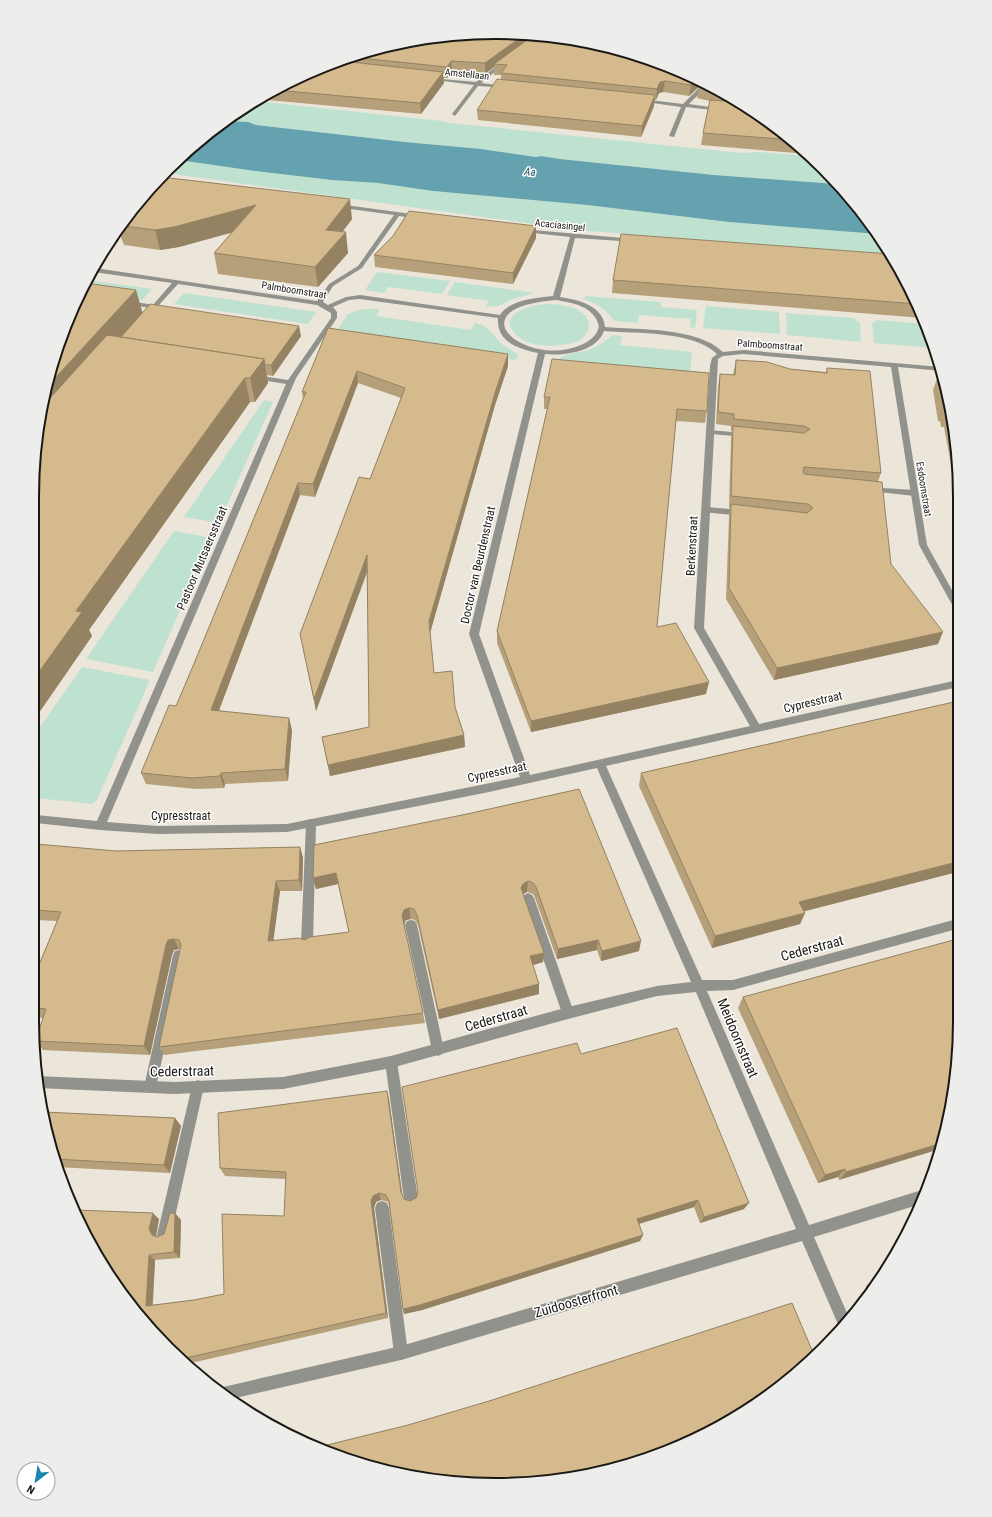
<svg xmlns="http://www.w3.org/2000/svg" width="992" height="1517" font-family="'Roboto Condensed',sans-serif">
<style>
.green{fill:#bfe2d0}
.water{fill:#64a2af}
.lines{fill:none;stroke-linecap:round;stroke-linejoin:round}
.lane{fill:#91928c;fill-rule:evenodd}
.street{fill:#91928c;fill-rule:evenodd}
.wall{fill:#b6a079}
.shaded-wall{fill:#948263}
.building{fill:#d4ba8d;stroke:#948263}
.labels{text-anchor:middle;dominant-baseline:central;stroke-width:3;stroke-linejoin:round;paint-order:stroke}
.far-street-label{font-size:10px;fill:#1b1814;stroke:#fff}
.far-water-label{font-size:11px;font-style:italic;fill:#184f59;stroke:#fff}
.street-label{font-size:12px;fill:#1b1814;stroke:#fff}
.near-street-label{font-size:14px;fill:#1b1814;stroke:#fff}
.rim{fill:none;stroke:#1b1814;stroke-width:2}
</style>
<rect width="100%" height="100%" fill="#ece5d9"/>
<g class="green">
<path d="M256,101L442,121L451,123L741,153L760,152L811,156L836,184L714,175L560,159L541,156L536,157L481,149L405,142L256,125L248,122L225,121Z"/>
<path d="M179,160L255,171L332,180L378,183L433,191L587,205L729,222L877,234L890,255L577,230L165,173Z"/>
<path d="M377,272L450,281L442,294L388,287L384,293L365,290Z"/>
<path d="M87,280L152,289L142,300L80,291Z"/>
<path d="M455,282L535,293L513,299L499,306L485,307L489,301L447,295Z"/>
<path d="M184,293L316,312L308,324L174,304Z"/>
<path d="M586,296L661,302V307L697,310L695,328L690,327L691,319L639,315L638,323L614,321C607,309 597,304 584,299Z"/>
<path d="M545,304C556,304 568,305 578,310C596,319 590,338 573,343C559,346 544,347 530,343C518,339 500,324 516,313C525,307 535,305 545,304Z"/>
<path d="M706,306L779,312L780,334L703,328Z"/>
<path d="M362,309H380L376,316L471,330L475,323C486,325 491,331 497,339C502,346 511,350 518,354L516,360L335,334L348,314Z"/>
<path d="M786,313L853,318L860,323L861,342L787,335Z"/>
<path d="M877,320L925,324L934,348L874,343L872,324Z"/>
<path d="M613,335L622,336L620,345L692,352L690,375L554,364C561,353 577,354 588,350C597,347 605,341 613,335Z"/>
<path d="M264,400L273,402L219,523L184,517Z"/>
<path d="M174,531L212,538L153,672L86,659Z"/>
<path d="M82,667L150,680L97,800L92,804L36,798V733Z"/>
</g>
<path class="water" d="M225,121L248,122L256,125L405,142L481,149L536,157L541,156L560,159L714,175L836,184L864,214L877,234L729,222L587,205L433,191L378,183L332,180L255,171L179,160L214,128Z"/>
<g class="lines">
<g class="lane">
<path d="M128,301L162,306L165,308L162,310L126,304V302Z"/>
<path d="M708,430L745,433L749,435L745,437L711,434L707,432Z"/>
<path d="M866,487L915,490L919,493L915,496L869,491L865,489Z"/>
<path d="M706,507L742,510L746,513L742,516L703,512L702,510Z"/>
<path d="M311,819L315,820L316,823L313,943L311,947L307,948L303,947L301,943L306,823L307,820Z"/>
<path d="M528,893L532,895L534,898L574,1013L572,1017L568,1019L564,1017L562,1013L522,898L524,895Z"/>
<path d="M411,920L415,921L417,925L444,1050L442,1054L438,1056L434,1054L432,1050L405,925L407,921Z"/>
<path d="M179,950L183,951L185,955L156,1087L154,1091L150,1093L146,1091L144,1087L173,955L175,951Z"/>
<path d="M391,1056L395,1058L397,1062L418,1199L416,1204L411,1206L406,1204L404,1199L385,1062L387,1058Z"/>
<path d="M198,1080L202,1082L204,1086L171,1235L169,1240L164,1242L159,1240L157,1235L192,1086L194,1082Z"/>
<path d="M382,1201L387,1203L389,1208L408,1353L406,1358L401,1360L396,1358L394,1353L375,1208L377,1203Z"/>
</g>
<g class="street">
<path d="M503,61L507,62L481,83L506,86L508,88L478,86L455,116L452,114L474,85L428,79L430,78L476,82Z"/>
<path d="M704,83L708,85L689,104L724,109L721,111L686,107L674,137L669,136L681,107L638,101L641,99L683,104Z"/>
<path d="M338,204L419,215L422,217L419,219L399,216L362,268L333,286L323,302L328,305L346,297L360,295L500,315C510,299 537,298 553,296L570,237L524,232L521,230L522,229L634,239L636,240V242L575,238L560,297C578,300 603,305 605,327C640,330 697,327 723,352L743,350L941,367L942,371L898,367L927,545L958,601V611L955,610L919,545L891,367L743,354L723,356L718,359L704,628L759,724L958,680V687L606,766L702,980H733L957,919V929L733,990L707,991L809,1225L925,1189L927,1190L921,1204L814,1237L850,1320L841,1331L802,1241L401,1360L231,1399L217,1391L218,1389L223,1387L401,1346L796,1229L696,992L657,996L568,1019L391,1068L283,1089L174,1094L37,1088L36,1076L174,1082L283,1077L391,1056L568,1007L657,986L691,982L597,768L489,792L287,832L158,834L100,830L36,823V815L97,821L286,384L255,379L251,377L255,375L288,380L331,318V313L317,305L178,284L149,316H145V314L172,283L93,272L95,268L317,301L329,284L358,266L394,215L336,207L335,206ZM360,299L498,318C496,342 519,349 538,353L469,634L520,777L287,824L158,826L107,822L296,378L337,318V312L333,307L349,300ZM556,300C573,303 594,306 599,326C597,336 590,341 581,345C526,369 453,308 556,300ZM604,331C637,334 692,330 717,354L712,358L710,366L694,628L750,726L530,775L479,634L545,354C565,356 596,352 604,331Z"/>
</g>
</g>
<g class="wall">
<path d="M466,33L557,36L728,94L802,147L808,154L701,145L703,133L710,101L697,98L699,87L689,96L663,92L659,93L656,100H654V106L641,137L478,120L477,110L501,80V75H494V67L485,74L452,72L447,78H443L444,83L421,114L267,100L266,95L291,80L376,48Z"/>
<path d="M147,190L352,219L342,232L348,253L318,287L218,274L214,253L232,232L179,247L160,250L124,245L119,232Z"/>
<path d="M536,226V238L513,284L375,267L374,255Z"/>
<path d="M613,280L912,291L922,318L612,293Z"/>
<path d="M143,313L301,336L273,376L267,375L268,383L255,402H250L241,415L89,630L92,636L36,717Z"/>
<path d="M328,328L508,354V366L495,405L430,633L434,673L455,707L464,735L465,747L330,776L322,737L369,727L367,571L316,711L300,634L370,479L401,398L358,383L315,497L300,495L219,710L292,730L288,781L225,784L224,788L196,789L146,784L141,773L176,706L193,666L303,399L302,392Z"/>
<path d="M736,360L790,369L826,372L827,368L881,473L878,481L891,564L938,644L774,680L726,599L729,516L730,508H729L731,438L732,431H731V426L716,424L718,386L720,374L733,375Z"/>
<path d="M941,367L944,376L959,466V508L944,427H941L940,421H938L933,390Z"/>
<path d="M544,397L707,411L705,423L676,421L657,627L706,694L531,732L497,643V631L547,409H544Z"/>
<path d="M958,701L957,872L804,911L805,913L800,924L712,948L639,786L641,773Z"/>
<path d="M467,814L639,951L601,961L597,950L557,959L535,898L533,894L527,892L523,894L544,953L543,962L533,965L539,994L439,1019L418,925L415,920L411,919L406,920L404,924L423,1013L425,1023L164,1055L159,1047L181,949H179L174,950L172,955L150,1055L43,1050L36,1042V1039L43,1018L36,1017V972L57,921L36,920V844L116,851L300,847L303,858L302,891H280L273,941L304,940L349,932L338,884L316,889L313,878Z"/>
<path d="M743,997L956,1082L839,1180L838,1177L818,1183L738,1008Z"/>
<path d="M581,1054L744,1209L700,1223L694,1207L639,1224L643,1235L640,1241L422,1310L404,1314L389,1205L388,1202L381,1200L376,1202L374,1208L388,1318L191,1363H186L147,1327L110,1279L159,1219L156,1236L157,1237L164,1234L181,1220L180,1258L155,1260L153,1305L194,1300L224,1294L284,1216L286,1179L225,1176L220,1168L389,1099L402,1195L404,1199L410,1201L416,1198Z"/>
<path d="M43,1112L175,1118L181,1126L170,1173L56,1167Z"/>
<path d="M877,1278L868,1292L866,1286L875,1279Z"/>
</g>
<g class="shaded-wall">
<path d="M524,35H527L526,43L494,64V67L485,74V63Z"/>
<path d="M451,61L452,72L447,78V67Z"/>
<path d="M443,72L444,83L421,114L420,103Z"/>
<path d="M696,80L703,83L689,96L691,85Z"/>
<path d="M665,81L663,92L659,93L656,100L657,89L660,82Z"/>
<path d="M655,95L654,106L641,137L642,126Z"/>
<path d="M350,199L352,219L329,250L326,230Z"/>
<path d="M256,205L260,225L179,247L160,250L155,230Z"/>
<path d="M536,226V238L513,284V273Z"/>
<path d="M346,232L348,253L318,287L315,267Z"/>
<path d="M136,290L143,314L36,433L45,389Z"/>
<path d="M299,326L301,336L273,376L271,365Z"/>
<path d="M508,354V366L495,405L430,633L429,621L495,393Z"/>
<path d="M264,359L268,383L255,402L250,378Z"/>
<path d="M357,371L358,383L315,497L313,484Z"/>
<path d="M245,378L250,402L89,630L92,636L36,717V676L76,611Z"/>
<path d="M298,483L300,495L215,721L211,710Z"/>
<path d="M367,555L369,567L316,711L314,699Z"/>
<path d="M943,632L938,644L774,680L777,668Z"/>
<path d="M709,682L706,694L531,732V721Z"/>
<path d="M289,718L292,730L288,781L285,769Z"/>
<path d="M464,735L465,747L330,776L328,765Z"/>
<path d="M221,773L225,784L224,788L220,776Z"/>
<path d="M300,847L303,858L302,891L299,880Z"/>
<path d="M957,862V872L794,914L799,902Z"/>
<path d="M336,873L338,884L316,889L313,878Z"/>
<path d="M276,881L280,891L272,951L268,941Z"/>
<path d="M528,881L527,892L523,894L521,888L523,884Z"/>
<path d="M409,908L411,919L406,920L404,925L402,915L404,910Z"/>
<path d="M805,913L800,924L712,948L715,936Z"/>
<path d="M174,939L179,949L174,950L172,955L150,1055L144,1046L166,945L168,940Z"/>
<path d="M598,940L597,950L557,959L558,949Z"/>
<path d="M641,941L639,951L601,961L602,951Z"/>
<path d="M544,953L543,962L530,966V956Z"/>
<path d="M539,984V994L439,1019L438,1010Z"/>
<path d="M387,1091L389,1099L403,1199L401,1192Z"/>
<path d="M175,1118L181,1126L170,1173L164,1165Z"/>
<path d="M942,1143L940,1149L839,1180L846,1172Z"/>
<path d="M845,1169L838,1177L818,1183L825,1175Z"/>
<path d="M379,1193L381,1200L376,1202L374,1208L388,1318L386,1313L371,1201L373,1196Z"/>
<path d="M698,1200L694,1207L635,1225L637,1219Z"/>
<path d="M749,1203L744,1209L700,1223L704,1217Z"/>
<path d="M153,1213L159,1219L156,1236L158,1241L152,1235L149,1229Z"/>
<path d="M175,1213L181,1220L180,1258L174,1252Z"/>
<path d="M643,1235L640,1241L422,1310L404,1314L403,1309Z"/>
<path d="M149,1255L155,1260L152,1311L146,1306Z"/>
</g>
<g class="building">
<path d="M466,33L524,35L485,63L451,61L447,67L350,57L376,48Z"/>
<path d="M534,35L557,36L645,57L696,80L691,85L665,81L660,82L657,89L501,73L507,65L494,64Z"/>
<path d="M341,61L443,72L420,103L275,90L291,80Z"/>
<path d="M497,79L655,95L642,126L477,110Z"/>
<path d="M703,83L728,94L730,96L712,94V90L699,87Z"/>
<path d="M710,100L739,102L793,140L703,133Z"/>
<path d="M161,177L350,199L326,230L346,232L315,267L214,253L256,205L174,227L155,230L124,226L147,190Z"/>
<path d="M409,211L536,226L513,273L374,255L393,236Z"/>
<path d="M621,234L890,254L912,291L917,304L613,280Z"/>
<path d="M85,283L136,290L45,389L48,376L80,291Z"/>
<path d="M150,304L299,326L271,365H265L264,359L121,337Z"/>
<path d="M328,328L508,354L495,393L429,621L434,673L452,671L455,707L464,735L328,765L322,737L369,727L367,555L314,699L300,634L359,477L370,479L405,388L357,371L313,484L298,483L211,710L289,718L285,769L221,773L220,776L192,778L141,773L169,705L176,706L193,666L306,392H302Z"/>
<path d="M107,335L264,359L250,378H245L235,391L76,611L82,612L36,676V435L42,407Z"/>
<path d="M552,359L709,373L707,411L677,409L657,627L676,623L709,682L531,721L497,631L550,397H544Z"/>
<path d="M736,360L767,362L790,369L827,373V368L870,371L881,473L804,467L803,472L804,474L882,482L891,564L943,632L777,668L729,588L731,504L807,513L813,508L808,504L731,496L733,426L804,433L810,429L804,426L734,419V414L718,412L720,374L735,375Z"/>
<path d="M958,701L957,862L799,902L805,913L715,936L641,773Z"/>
<path d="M579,789L641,941L602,951L598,940L558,949L536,887L533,883L528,881L523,884L521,888L544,953L530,956L539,984L438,1010L417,915L414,909L409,908L404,910L402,915L423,1013L159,1047L181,945L179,940L174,939L168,940L166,945L144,1046L36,1041V1039L46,1009L36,1008V972L61,912L36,910V844L116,851L300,847L299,880L276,881L268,941L299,938L304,940L310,937L349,932L336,873L313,878L314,845L467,814Z"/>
<path d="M957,939L956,1082L942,1143L846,1172L845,1169L825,1175L743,997Z"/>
<path d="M677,1028L749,1203L704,1217L698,1200L637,1219L643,1235L420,1305L403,1309L389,1201L386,1195L379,1193L373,1196L371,1201L386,1313L181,1359L147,1327L110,1279L76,1210L153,1213L149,1229L152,1235L157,1237L164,1234L170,1213H175L174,1252L149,1255L146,1306L194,1300L224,1294L222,1214L284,1216L286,1172L220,1168L218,1113L387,1091L401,1192L404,1199L410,1201L416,1198L418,1192L402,1087L577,1043L581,1054Z"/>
<path d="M43,1112L175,1118L164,1165L54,1159Z"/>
<path d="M792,1303L815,1357L802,1370L728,1423L616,1469L527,1484H465L376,1469L324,1452L323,1446L408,1425L489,1401Z"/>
</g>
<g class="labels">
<g class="far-street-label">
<text transform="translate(467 74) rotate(6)">Amstellaan</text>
<text transform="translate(560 225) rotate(6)">Acaciasingel</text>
<text transform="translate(294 290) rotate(9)">Palmboomstraat</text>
<text transform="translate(770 345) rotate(4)">Palmboomstraat</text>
<text transform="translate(924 489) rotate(81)">Esdoornstraat</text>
</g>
<g class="far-water-label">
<text transform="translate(530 172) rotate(6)">Aa</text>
</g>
<g class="street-label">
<text transform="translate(692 546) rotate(-87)">Berkenstraat</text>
<text transform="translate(202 558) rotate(-67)">Pastoor Mutsaersstraat</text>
<text transform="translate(478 565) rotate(-77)">Doctor van Beurdenstraat</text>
<text transform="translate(813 702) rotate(-13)">Cypresstraat</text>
<text transform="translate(497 772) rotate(-12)">Cypresstraat</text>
<text x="181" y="816">Cypresstraat</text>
</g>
<g class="near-street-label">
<text transform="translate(812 948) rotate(-15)">Cederstraat</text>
<text transform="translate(496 1018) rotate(-16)">Cederstraat</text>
<text transform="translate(738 1038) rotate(67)">Meidoornstraat</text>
<text transform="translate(182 1071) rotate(-1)">Cederstraat</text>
<text transform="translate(576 1301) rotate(-16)">Zuidoosterfront</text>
</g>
</g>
<path d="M0 0H992V1517H0ZM496 39H496A457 457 0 0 1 953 496V1021A457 457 0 0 1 496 1478H496A457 457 0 0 1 39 1021V496A457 457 0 0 1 496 39Z" fill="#ededec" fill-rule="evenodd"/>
<path class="rim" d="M496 39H496A457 457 0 0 1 953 496V1021A457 457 0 0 1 496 1478H496A457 457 0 0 1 39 1021V496A457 457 0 0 1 496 39Z"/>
<g transform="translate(36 1481) rotate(211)"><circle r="19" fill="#ffffff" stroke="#a4a3a1"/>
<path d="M0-3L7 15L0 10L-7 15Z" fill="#1885ad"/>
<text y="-6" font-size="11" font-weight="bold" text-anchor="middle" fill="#1b1814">N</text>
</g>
</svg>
